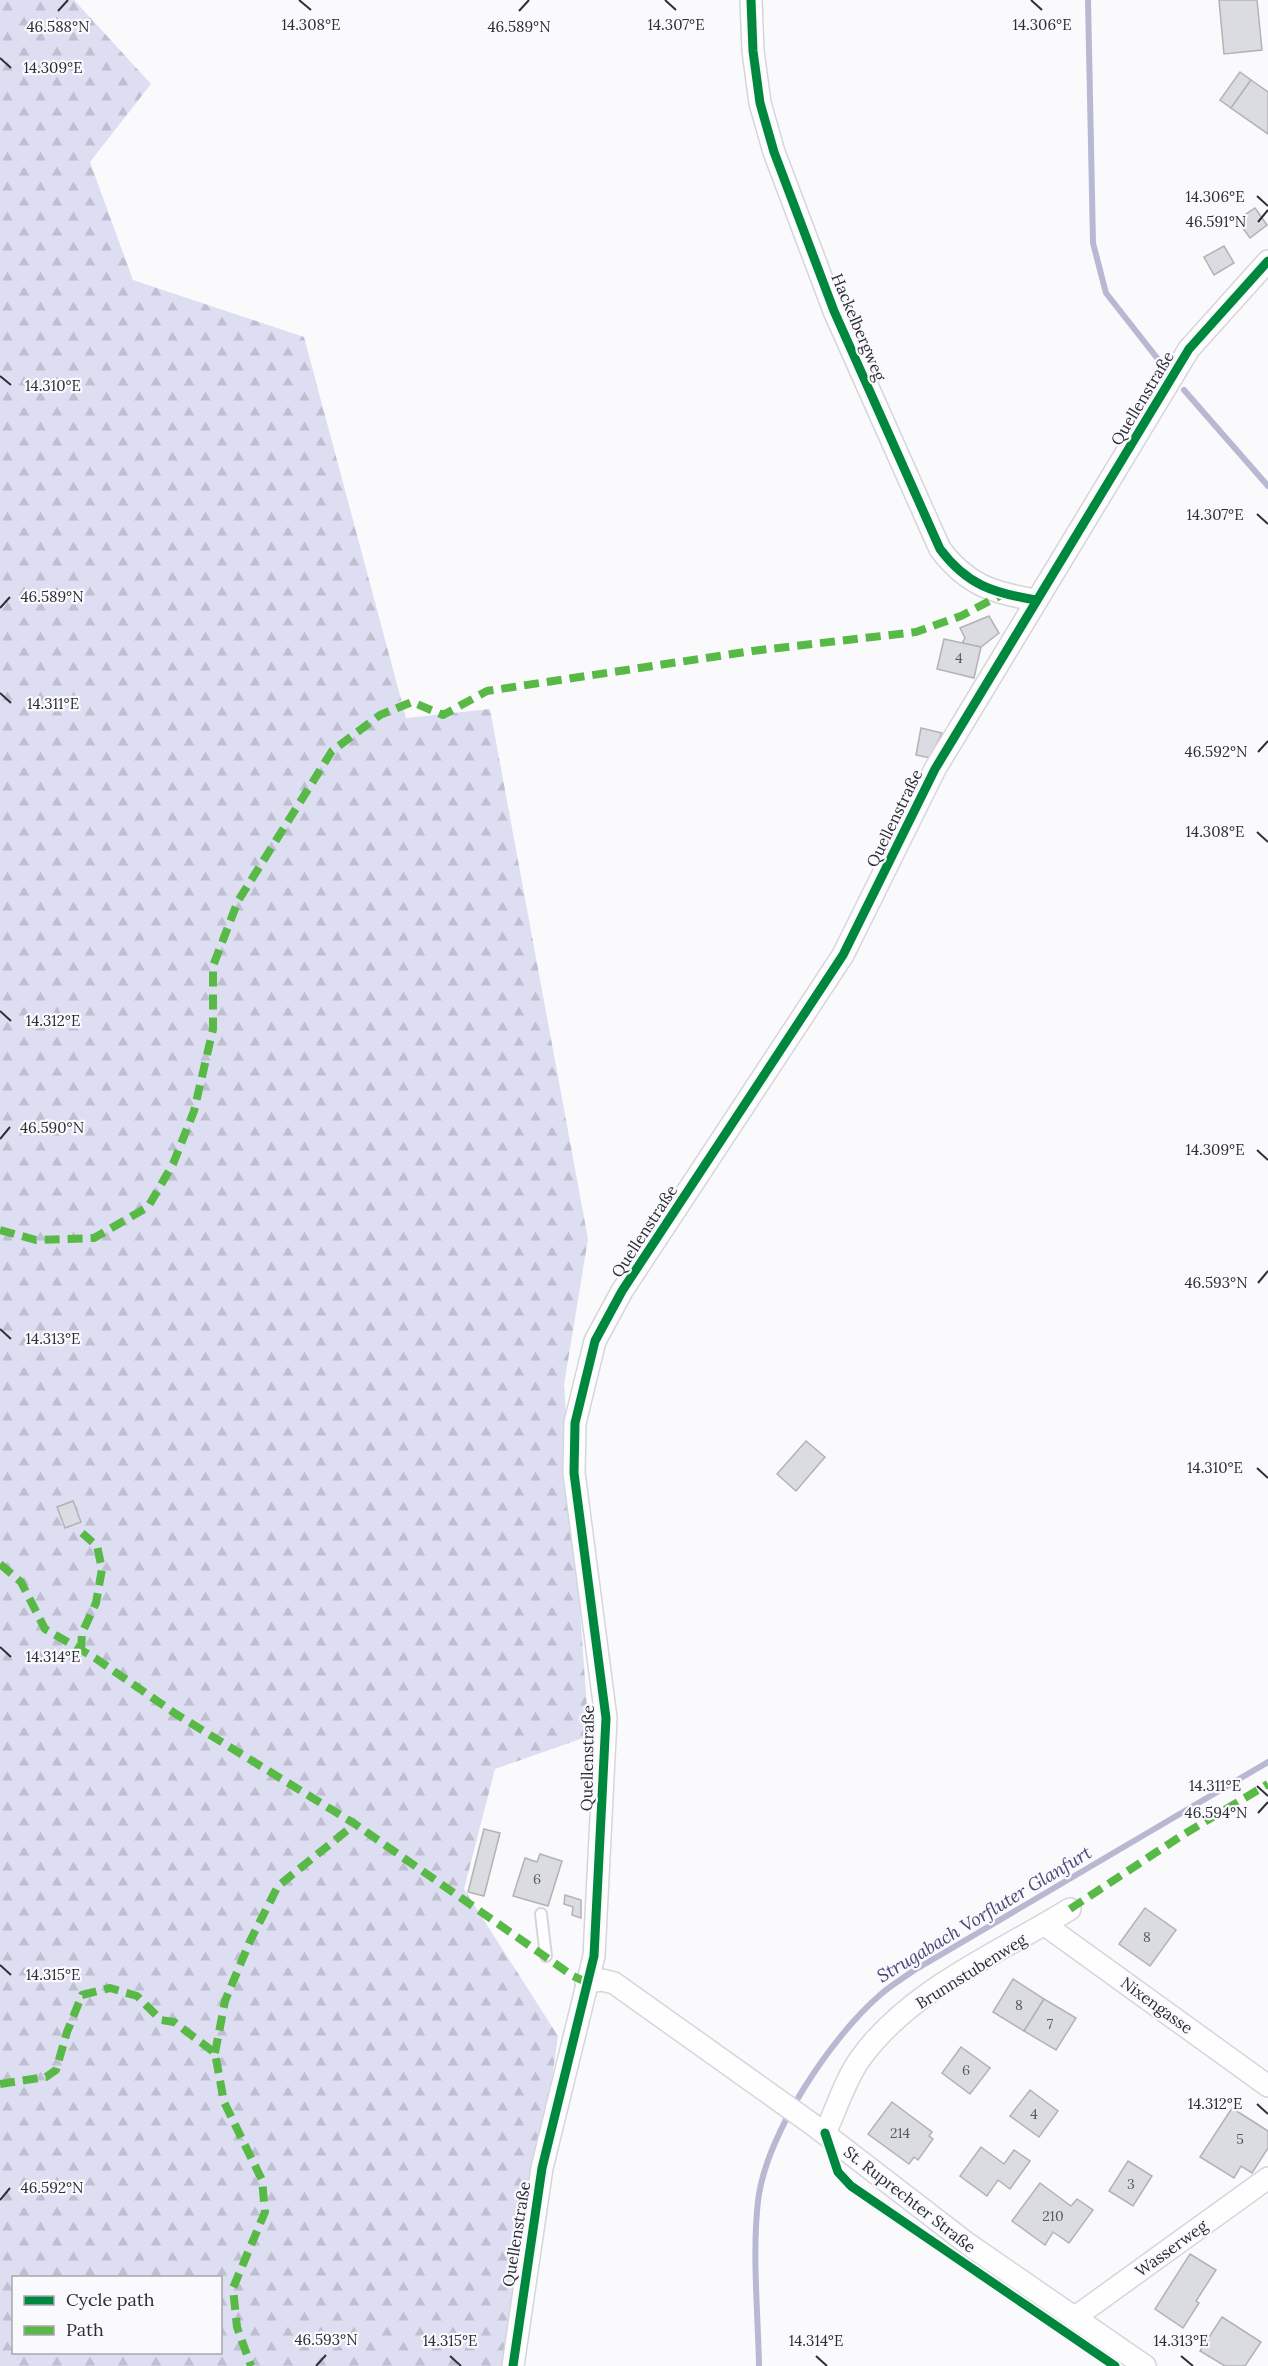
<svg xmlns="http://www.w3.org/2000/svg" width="1268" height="2366" font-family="Lora,serif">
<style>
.forest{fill:url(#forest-firs);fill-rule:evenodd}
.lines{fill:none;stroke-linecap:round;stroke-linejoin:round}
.stream{stroke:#b8b8d2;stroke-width:6}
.building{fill:#dbdbe2;stroke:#b2b2b7;stroke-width:1.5}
.service-casing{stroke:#d5d5db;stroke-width:14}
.minor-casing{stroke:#d5d5db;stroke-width:24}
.service{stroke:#fefeff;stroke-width:10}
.minor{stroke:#fefeff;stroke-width:21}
.quiet{stroke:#58b947;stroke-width:8;stroke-dasharray:15 8;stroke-linecap:butt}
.cycleway-casing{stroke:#f9f9fe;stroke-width:13}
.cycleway{stroke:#00873e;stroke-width:9}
.ticks{fill:none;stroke:#2d2d35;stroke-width:2}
.labels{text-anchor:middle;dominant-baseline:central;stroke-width:4.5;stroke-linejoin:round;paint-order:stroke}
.number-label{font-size:14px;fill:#585860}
.street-label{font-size:16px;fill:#2d2d35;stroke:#f9f9fe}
.water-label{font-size:18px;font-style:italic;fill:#494677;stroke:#f9f9fe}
.ticks-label{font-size:15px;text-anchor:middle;fill:#2d2d35;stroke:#f9f9fe;stroke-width:4.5;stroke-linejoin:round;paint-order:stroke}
</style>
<defs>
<pattern id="forest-firs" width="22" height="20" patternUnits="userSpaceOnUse" patternTransform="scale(1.5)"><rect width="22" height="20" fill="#dedef3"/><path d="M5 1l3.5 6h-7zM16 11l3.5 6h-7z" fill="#bfbfd1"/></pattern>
</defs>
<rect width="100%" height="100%" fill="#fafafd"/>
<path class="forest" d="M0,0H74L151,84L90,162L133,280L304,337L406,718L490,709L588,1239L564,1385L589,1736L495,1769L464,1889L558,2036L512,2366H0ZM14,2278H220V2352H14Z"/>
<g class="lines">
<g class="stream">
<path d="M1088,0L1093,243L1106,293L1161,363"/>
<path d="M1184,390L1268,486"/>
<path d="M759,2366C758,2312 752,2255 758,2201C766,2135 830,2038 880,1995C890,1986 902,1979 913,1971L1268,1762"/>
</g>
</g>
<g class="building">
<path d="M1219,0H1257L1262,50L1224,54Z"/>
<path d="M1240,72L1251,80L1231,108L1220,100Z"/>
<path d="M1251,80L1268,92V134L1231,108Z"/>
<path d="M1255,208L1267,225L1250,238L1237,220Z"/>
<path d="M1224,246L1234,263L1214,275L1204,257Z"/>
<path d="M989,616L999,633L981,647L962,643L965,638L960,628Z"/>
<path d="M944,639L981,647L974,678L937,669Z"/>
<path d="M921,728L942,733L930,758L916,755Z"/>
<path d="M806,1441L825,1457L796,1491L777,1474Z"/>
<path d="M73,1501L81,1522L65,1528L57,1507Z"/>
<path d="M484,1829L500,1833L484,1896L468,1892Z"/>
<path d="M540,1854L562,1861L548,1906L513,1896L525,1858L537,1862Z"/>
<path d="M565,1895L581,1900V1918L572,1915L573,1907L564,1904Z"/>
<path d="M1145,1908L1176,1930L1150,1966L1119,1944Z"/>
<path d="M1013,1979L1044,1999L1024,2031L993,2012Z"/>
<path d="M1044,1999L1076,2018L1056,2050L1024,2031Z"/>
<path d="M961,2047L990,2068L970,2094L942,2073Z"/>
<path d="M1030,2090L1058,2111L1039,2137L1010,2116Z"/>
<path d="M892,2102L932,2132L929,2136L933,2139L918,2160L914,2157L909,2164L868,2134Z"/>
<path d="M1232,2108L1268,2131V2148L1252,2173L1241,2166L1234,2178L1200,2157Z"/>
<path d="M981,2147L1004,2164L1014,2150L1030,2161L1010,2189L998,2180L987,2196L960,2176Z"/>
<path d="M1128,2161L1152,2176L1133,2206L1109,2191Z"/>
<path d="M1040,2183L1071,2206L1077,2199L1093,2210L1069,2243L1053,2232L1045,2245L1012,2221Z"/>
<path d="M1190,2254L1216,2270L1196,2301L1199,2303L1183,2328L1155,2309Z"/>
<path d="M1222,2317L1261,2342L1245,2366H1225L1200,2351Z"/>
</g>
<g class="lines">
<g class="service-casing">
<path id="service" d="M541,1914L546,1956"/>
</g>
<g class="minor-casing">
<g id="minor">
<path d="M751,0L753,51L760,103L774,152L834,311L940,549C967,585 993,593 1036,600"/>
<path d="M1045,1925L1268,2086"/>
<path d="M586,1982L602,1980L614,1983L812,2124L968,2244L1145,2366"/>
<path d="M825,2133C836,2110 845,2080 860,2059C910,1989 999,1953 1070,1909"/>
<path d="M1074,2318L1268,2178"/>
<path d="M513,2366L542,2168L594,1956L606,1718L574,1473L575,1423L595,1341L622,1291L843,955L935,769L1189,349L1268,261"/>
</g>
</g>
<use href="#service" class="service"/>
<use href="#minor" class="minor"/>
<g class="quiet">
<path d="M0,1230L36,1240L94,1238L148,1207L173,1164L194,1111L213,1029V966L238,901L332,751L380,715L412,702L443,715L487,691L752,651L916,632L961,616L1003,594"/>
<path d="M0,1564L21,1582L45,1629L95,1658L176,1714L355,1824L573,1976L586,1982"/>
<path d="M81,1651L82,1633L96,1603L102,1569L97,1546L82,1533"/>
<path d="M1070,1909L1181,1836L1268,1784"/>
<path d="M215,2053L225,2001L250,1941L278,1886L355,1824"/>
<path d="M0,2084L46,2077L56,2070L67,2032L82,1995L110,1988L137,1996L161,2020L174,2022L215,2053L224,2102L262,2180L265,2212L233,2288L237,2327L251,2366"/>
</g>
<g class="cycleway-casing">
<g id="cycleway">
<path d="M751,0L753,51L760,103L774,152L834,311L940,549C967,585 993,593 1036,600"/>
<path d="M825,2133L838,2172L851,2186L1115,2366"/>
<path d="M513,2366L542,2168L594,1956L606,1718L574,1473L575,1423L595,1341L622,1291L843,955L935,769L1189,349L1268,261"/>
</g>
</g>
<use href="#cycleway" class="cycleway"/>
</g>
<path class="ticks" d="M299,0L311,10M665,0L676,10M1031,0L1042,10M58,11L68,0M519,11L529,0M0,58L11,68M1257,196L1268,206M1258,222L1268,210M0,376L11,385M1257,514L1268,524M0,608L10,597M0,693L11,703M1258,752L1268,741M1257,832L1268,842M0,1011L11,1021M0,1139L10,1127M1257,1150L1268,1160M1258,1283L1268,1271M0,1329L11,1339M1257,1468L1268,1478M0,1647L11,1657M1257,1786L1268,1796M1258,1813L1268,1802M0,1965L11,1975M1257,2104L1268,2114M0,2200L10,2188M450,2356L461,2366M816,2356L827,2366M1181,2356L1193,2366M316,2366L326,2355"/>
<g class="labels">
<g class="number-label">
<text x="959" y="658">4</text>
<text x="537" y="1879">6</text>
<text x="1147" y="1937">8</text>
<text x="1019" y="2005">8</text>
<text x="1050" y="2024">7</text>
<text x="966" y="2070">6</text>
<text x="1034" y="2114">4</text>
<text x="900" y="2133">214</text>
<text x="1240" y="2139">5</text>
<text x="1131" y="2184">3</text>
<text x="1053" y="2216">210</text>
</g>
<g class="street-label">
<text transform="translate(859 327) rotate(67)">Hackelbergweg</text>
<text transform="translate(1142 398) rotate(-59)">Quellenstraße</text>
<text transform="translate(894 818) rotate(-64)">Quellenstraße</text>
<text transform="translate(644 1231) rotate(-57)">Quellenstraße</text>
<text transform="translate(587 1758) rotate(-89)">Quellenstraße</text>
<text transform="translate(971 1971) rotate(-32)">Brunnstubenweg</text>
<text transform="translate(1157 2005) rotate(36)">Nixengasse</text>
<text transform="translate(910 2199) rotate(38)">St. Ruprechter Straße</text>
<text transform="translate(516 2234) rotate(-81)">Quellenstraße</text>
<text transform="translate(1171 2248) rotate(-36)">Wasserweg</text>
</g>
<g class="water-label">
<text transform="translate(984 1914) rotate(-31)">Strugabach Vorfluter Glanfurt</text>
</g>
</g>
<g class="ticks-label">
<text x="311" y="30">14.308°E</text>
<text x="676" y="30">14.307°E</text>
<text x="1042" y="30">14.306°E</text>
<text x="58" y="32">46.588°N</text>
<text x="519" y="32">46.589°N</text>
<text x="53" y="73">14.309°E</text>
<text x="1215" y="202">14.306°E</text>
<text x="1216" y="227">46.591°N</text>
<text x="53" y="391">14.310°E</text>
<text x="1215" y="520">14.307°E</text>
<text x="52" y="602">46.589°N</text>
<text x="53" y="709">14.311°E</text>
<text x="1216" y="757">46.592°N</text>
<text x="1215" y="837">14.308°E</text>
<text x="53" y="1026">14.312°E</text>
<text x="52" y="1133">46.590°N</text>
<text x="1215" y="1155">14.309°E</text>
<text x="1216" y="1288">46.593°N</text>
<text x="53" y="1344">14.313°E</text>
<text x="1215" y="1473">14.310°E</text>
<text x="53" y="1662">14.314°E</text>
<text x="1215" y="1791">14.311°E</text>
<text x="1216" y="1818">46.594°N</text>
<text x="53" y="1980">14.315°E</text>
<text x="1215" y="2109">14.312°E</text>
<text x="52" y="2193">46.592°N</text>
<text x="326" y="2345">46.593°N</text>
<text x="450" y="2346">14.315°E</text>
<text x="816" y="2346">14.314°E</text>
<text x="1181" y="2346">14.313°E</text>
</g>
<rect x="12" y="2276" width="210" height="78" fill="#f9f9fe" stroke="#a7a7ae" stroke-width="1.5"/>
<rect x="24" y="2296" width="30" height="9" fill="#00873e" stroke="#a7a7ae" stroke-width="1.5"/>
<text x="66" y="2306" font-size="18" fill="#2d2d35">Cycle path</text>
<rect x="24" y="2326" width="30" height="9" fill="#58b947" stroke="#a7a7ae" stroke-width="1.5"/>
<text x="66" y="2336" font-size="18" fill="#2d2d35">Path</text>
</svg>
